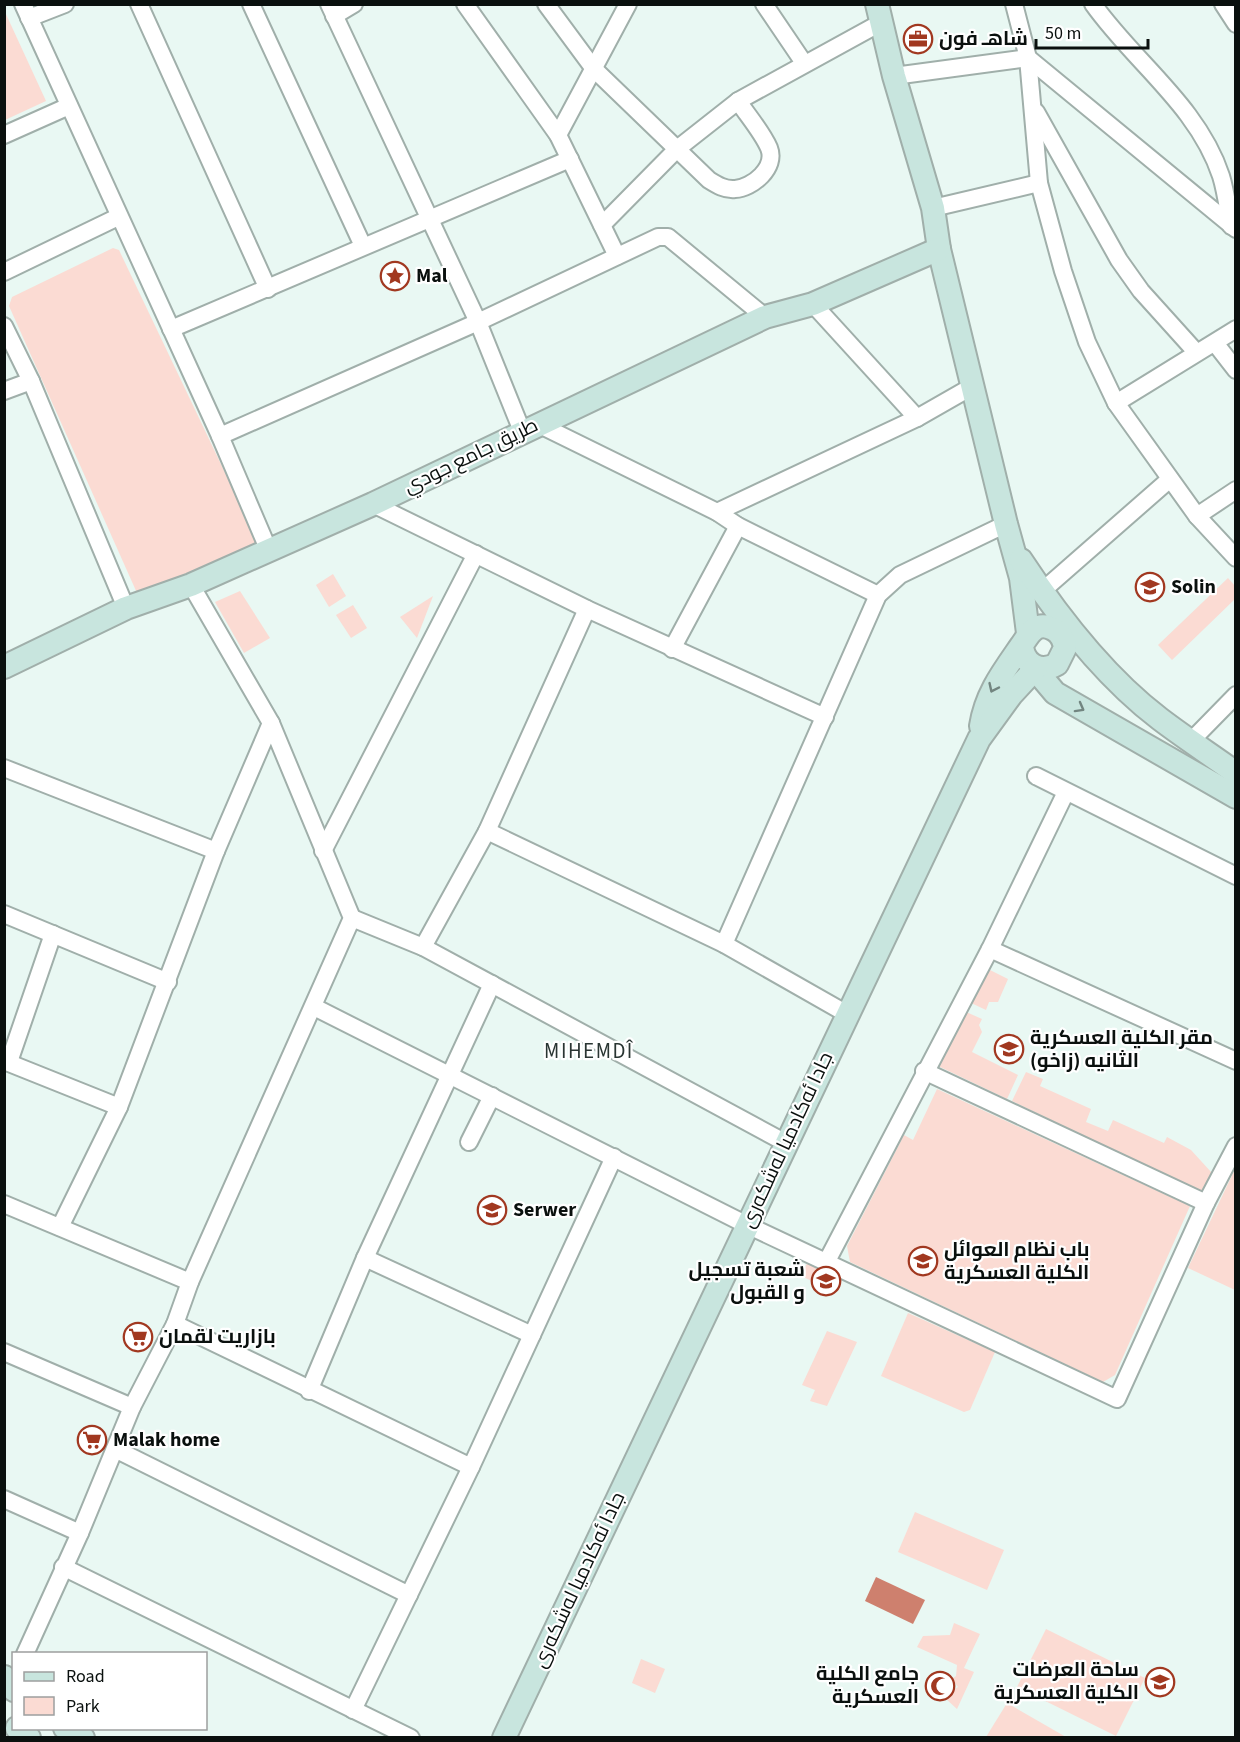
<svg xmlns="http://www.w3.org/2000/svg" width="1240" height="1742" font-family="'Source Sans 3',Cairo,sans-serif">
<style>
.green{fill:#fbdbd3}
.water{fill:#ce806e}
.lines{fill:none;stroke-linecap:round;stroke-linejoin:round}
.street-casing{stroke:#a0afaa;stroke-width:20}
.secondary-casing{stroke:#a0afaa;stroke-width:26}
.street{stroke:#fff;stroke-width:16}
.secondary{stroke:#c8e5de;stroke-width:22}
.oneway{stroke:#728580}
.labels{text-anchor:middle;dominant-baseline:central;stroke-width:4.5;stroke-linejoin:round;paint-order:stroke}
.poi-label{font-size:20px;font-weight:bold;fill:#0a100e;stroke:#fff;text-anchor:start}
.street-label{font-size:20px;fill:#0a100e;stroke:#fff}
.neighbourhood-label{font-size:21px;letter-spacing:1.5px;fill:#293532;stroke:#fff}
</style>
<rect width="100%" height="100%" fill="#e9f8f3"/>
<g class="green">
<path d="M5,12L46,101L5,120H4Z"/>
<path d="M113,248L119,250L259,544L141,602L9,306L12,297Z"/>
<path d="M333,574L346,596L329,607L316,585Z"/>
<path d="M1228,578L1235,586V599L1172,660L1158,645Z"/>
<path d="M240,591L270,638L244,653L215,602Z"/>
<path d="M433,596L417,638L400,617Z"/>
<path d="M353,605L367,628L351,638L336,615Z"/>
<path d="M986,968L1008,979L998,1002H989L986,1010L969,1002Z"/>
<path d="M964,1011L982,1019L979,1025L982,1032L972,1052L1018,1075L1007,1099L938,1066Z"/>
<path d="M1026,1072L1043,1079L1040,1086L1091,1109L1086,1122L1108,1131L1113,1120L1164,1143L1167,1137L1191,1150L1212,1173L1202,1193L1012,1101Z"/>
<path d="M937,1089L1190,1206L1115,1375L1103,1382L850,1262L847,1246L904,1135L913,1140Z"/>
<path d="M1235,1169V1290L1188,1268Z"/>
<path d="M808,1261L835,1274L829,1289L801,1276Z"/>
<path d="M908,1313L995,1352L970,1410L964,1412L881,1376Z"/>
<path d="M827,1331L857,1342L827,1406L810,1401L815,1390L802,1385Z"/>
<path d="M915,1512L1004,1550L987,1590L898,1552Z"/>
<path d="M954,1623L980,1634L964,1668L974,1672L957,1709L944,1697L958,1687L952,1679L956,1676L957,1665L917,1647L923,1636L950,1635Z"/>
<path d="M1046,1629L1145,1678L1116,1736L1017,1687Z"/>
<path d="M641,1659L665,1669L655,1693L632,1683Z"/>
<path d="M1007,1703L1066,1737H986Z"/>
</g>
<path class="water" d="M876,1577L925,1600L913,1624L865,1601Z"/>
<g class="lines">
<g class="street-casing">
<g id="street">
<path d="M23,4L220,436L269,551"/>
<path d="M139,4L268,289"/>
<path d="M251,4L363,246"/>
<path d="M329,4L478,322L522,431"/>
<path d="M465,4L558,135L617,256"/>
<path d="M546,4L594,69L709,180C717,185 725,190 735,189C752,188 777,168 769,148C762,132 748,116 738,101"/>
<path d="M764,4L804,63"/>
<path d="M1014,4L1028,58L1039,183L1063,271L1087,342L1116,403L1197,516L1236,558"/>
<path d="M1093,4C1134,62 1198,106 1221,176C1226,192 1228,210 1231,226"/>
<path d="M1223,4L1236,24"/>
<path d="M334,16L354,4"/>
<path d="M29,18L65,4"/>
<path d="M894,76L1028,58L1236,229"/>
<path d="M1036,112L1119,260L1141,291L1196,352"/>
<path d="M4,135L69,106"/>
<path d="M558,135L628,4"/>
<path d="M933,208L1039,183"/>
<path d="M602,225L677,149L738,101L882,22"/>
<path d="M4,272L118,217"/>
<path d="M813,304L917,418"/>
<path d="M4,326L31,381L126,608"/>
<path d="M171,329L570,159"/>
<path d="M1215,343L1236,370"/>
<path d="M4,391L31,381"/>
<path d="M1116,403L1236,329"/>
<path d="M538,424L717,512L738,526L878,595"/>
<path d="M220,436L478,322L658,237H668L765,317"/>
<path d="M373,504L587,609L825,717"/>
<path d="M717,512L917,418L973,386"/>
<path d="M1197,516L1236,490"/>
<path d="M1041,592L1170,479"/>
<path d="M672,649L738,526"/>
<path d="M1191,741L1236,695"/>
<path d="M4,768L216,851"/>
<path d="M1036,776L1236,876"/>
<path d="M487,831L724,944L847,1014"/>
<path d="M323,851L476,554"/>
<path d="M4,914L168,982"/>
<path d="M352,918L423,947L786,1143"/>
<path d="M724,944L878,595L900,575L1006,524"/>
<path d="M423,947L487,831L587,609"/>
<path d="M990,949L1236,1061"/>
<path d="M314,1007L747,1225L1117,1399L1206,1203L1236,1146"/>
<path d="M4,1061L119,1107"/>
<path d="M9,1062L53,934"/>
<path d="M924,1071L1206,1203"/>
<path d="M469,1142L492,1096"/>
<path d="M4,1204L190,1282"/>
<path d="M60,1227L119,1107L216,851L271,723"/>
<path d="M365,1258L532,1335"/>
<path d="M827,1261L990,949L1066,792"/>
<path d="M175,1324L471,1467"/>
<path d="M4,1352L132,1407"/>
<path d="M309,1391L365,1258L492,984"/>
<path d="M115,1449L409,1595"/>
<path d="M4,1499L80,1533"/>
<path d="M63,1567L411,1738"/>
<path d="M25,1654L80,1533L132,1407L175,1324L190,1282L352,918L271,723L191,585"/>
<path d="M353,1710L471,1467L614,1157"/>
</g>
</g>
<g class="secondary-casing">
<g id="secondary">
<path d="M877,4L894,76L933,208L939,249L1006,524L1021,578L1028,633"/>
<path d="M1021,560C1059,618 1105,677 1160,719C1185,738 1211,755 1236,773"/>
<path d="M4,667L126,608L191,585L373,504L765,317L813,304L939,249"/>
<path d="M1040,668L1044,680L1055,693L1236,797"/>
<path d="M981,726C986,694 1003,672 1021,646C1029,635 1035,620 1053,629C1061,633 1064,640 1065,648L1057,664C1040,674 1023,664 1022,645"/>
<path d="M4,1677L14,1690"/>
<path d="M17,1728L29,1738"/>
<path d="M65,1728L83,1738"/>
<path d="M504,1738L979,739L1011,695L1036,668"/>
</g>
</g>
<use href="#street" class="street"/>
<use href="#secondary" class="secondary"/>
</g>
<defs><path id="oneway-chevron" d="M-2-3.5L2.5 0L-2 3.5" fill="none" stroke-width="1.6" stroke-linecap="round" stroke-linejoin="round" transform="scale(1.5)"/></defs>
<g class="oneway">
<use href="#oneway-chevron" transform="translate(993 688) rotate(115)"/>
<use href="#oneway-chevron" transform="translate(1080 708) rotate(29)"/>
</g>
<defs>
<g id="office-ring" transform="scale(1.5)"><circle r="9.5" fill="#fff" stroke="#a13820" stroke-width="1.5"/><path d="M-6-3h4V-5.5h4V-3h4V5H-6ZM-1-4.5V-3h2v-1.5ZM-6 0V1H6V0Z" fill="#a13820"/></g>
<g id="sight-ring" transform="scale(1.5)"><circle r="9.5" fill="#fff" stroke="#a13820" stroke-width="1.5"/><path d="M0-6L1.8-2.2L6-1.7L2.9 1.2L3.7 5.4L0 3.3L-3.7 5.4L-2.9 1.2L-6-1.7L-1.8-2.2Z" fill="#a13820"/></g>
<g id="school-ring" transform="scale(1.5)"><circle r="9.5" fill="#fff" stroke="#a13820" stroke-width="1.5"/><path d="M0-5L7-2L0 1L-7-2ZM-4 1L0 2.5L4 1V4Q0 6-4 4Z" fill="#a13820"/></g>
<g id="university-ring" transform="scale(1.5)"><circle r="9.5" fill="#fff" stroke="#a13820" stroke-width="1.5"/><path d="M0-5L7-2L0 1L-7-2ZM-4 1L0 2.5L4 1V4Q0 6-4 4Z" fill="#a13820"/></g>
<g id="supermarket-ring" transform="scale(1.5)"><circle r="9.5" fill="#fff" stroke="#a13820" stroke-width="1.5"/><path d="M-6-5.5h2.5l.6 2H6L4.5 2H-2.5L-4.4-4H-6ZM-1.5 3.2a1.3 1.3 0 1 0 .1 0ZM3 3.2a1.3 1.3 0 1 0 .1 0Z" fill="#a13820"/></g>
<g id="mosque-ring" transform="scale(1.5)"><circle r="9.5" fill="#fff" stroke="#a13820" stroke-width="1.5"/><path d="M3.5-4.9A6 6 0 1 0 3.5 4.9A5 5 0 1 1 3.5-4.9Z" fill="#a13820"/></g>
</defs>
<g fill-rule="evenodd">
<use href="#office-ring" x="918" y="39"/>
<use href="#sight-ring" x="395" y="276"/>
<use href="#school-ring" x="1150" y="587"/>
<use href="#university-ring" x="1009" y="1049"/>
<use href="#school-ring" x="492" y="1210"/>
<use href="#university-ring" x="923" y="1261"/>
<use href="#university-ring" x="826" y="1281"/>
<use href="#supermarket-ring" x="138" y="1337"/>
<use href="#supermarket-ring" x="92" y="1440"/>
<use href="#university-ring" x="1160" y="1682"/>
<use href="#mosque-ring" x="940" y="1686"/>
</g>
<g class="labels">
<g class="poi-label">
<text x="939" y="39">شاهـ فون</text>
<text x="416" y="276">Mal</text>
<text x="1171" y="587">Solin</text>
<text x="1030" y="1038">مقر الكلية العسكرية<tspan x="1030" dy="23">الثانيه (زاخو)</tspan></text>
<text x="513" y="1210">Serwer</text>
<text x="944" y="1250">باب نظام العوائل<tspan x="944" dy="23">الكلية العسكرية</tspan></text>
<text x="805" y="1270" text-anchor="end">شعبة تسجيل<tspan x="805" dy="23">و القبول</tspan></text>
<text x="159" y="1337">بازاريت لقمان</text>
<text x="113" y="1440">Malak home</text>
<text x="1139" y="1670" text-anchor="end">ساحة العرضات<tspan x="1139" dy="23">الكلية العسكرية</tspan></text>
<text x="919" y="1674" text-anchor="end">جامع الكلية<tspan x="919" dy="23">العسكرية</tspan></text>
</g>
<g class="street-label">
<text transform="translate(471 456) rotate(-26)">طريق جامع جودي</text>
<text transform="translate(787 1140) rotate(-65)">جادا ئه‌كادميا له‌شكه‌رى</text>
<text transform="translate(579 1580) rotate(-65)">جادا ئه‌كادميا له‌شكه‌رى</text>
</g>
<g class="neighbourhood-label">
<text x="589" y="1051">MIHEMDÎ</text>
</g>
</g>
<rect width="1240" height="1742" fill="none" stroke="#0a100e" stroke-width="12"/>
<rect x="12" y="1652" width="195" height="78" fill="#ffffff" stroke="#9d9f9f" stroke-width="1.5"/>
<rect x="24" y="1672" width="30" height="9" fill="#c8e5de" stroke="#9d9f9f" stroke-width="1.5"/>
<text x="66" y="1682" font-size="18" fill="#0a100e">Road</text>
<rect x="24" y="1697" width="30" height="18" fill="#fbdbd3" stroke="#9d9f9f" stroke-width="1.5"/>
<text x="66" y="1712" font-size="18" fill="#0a100e">Park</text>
<path d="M1036 39v9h112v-9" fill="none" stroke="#0a100e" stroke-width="3"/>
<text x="1045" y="39" font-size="18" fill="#0a100e" stroke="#ffffff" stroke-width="4.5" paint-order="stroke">50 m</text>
</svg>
